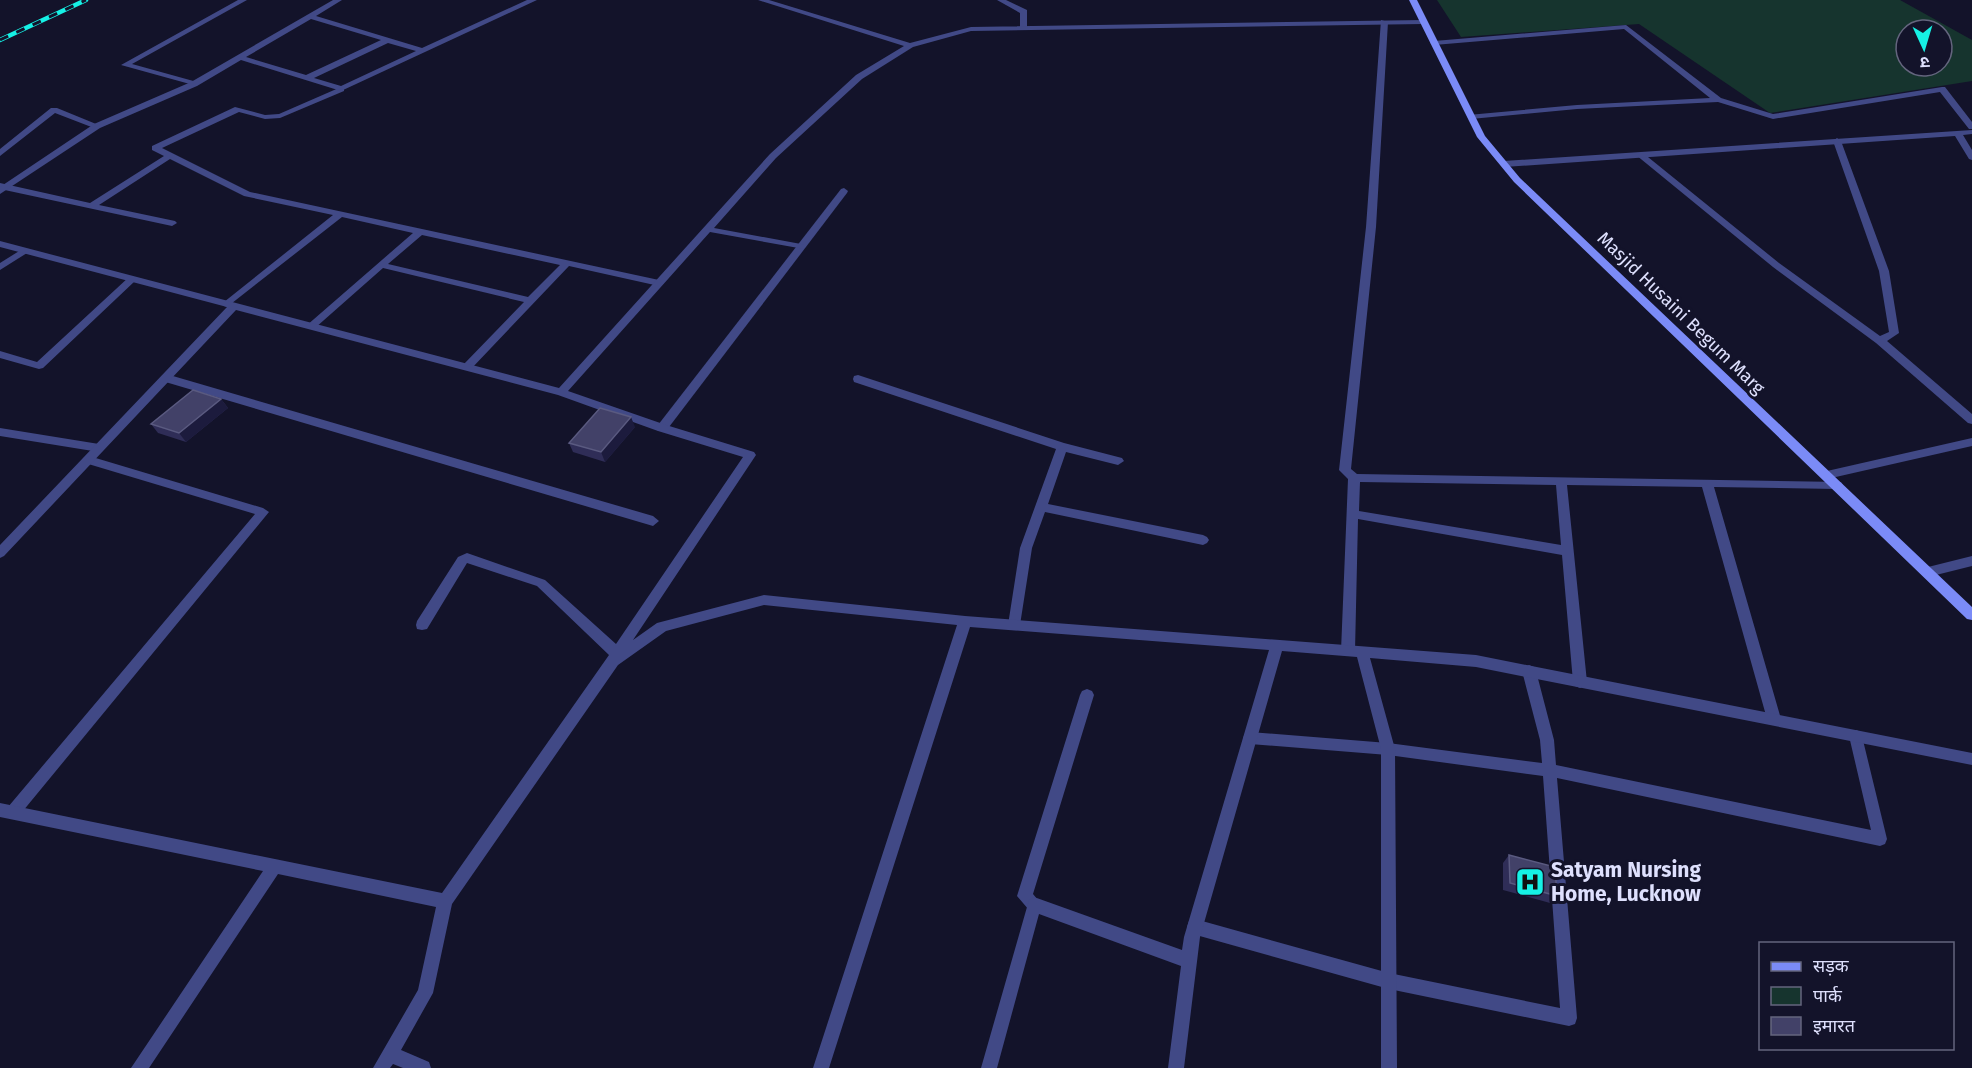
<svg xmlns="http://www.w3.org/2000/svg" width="1972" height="1068" font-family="'Fira Sans','Noto Sans Devanagari',sans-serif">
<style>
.green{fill:#16342e;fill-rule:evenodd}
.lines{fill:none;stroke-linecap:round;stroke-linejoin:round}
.lane{fill:#414986;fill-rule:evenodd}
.street{fill:#414986;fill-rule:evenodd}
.secondary{fill:#7b8bf7;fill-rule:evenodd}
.rail-casing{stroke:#16f1e5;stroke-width:4.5}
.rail{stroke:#13132a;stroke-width:3;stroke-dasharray:9;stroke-linecap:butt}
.wall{fill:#2f2d57}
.shaded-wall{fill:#1c1b3d}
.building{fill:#424168;stroke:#5a5a80;stroke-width:1.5}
.labels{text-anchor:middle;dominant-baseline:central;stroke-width:6;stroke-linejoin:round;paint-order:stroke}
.street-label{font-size:18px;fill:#dee0fd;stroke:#13132a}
.near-poi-label{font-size:21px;font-weight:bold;fill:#dee0fd;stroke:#13132a;text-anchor:start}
</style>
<rect width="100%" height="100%" fill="#13132a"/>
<path class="green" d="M1437,0H1900L1972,40V81L1770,113L1639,24L1461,37ZM1906,30H1942V66H1906Z"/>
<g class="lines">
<g class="lane">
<path d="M238,0H247L132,64L197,82V86L121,65Z"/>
<path d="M997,0H1006L1027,10V30L1020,28V13Z"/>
<path d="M1381,20L1388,22L1376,227L1351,469L1357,474L1841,482L1843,485L1841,488L1837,489L1714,487L1781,719L1779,723L1774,725L1769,723L1767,719L1702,487L1567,485L1587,682L1585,686L1580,688L1575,686L1573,682L1562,555L1358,519L1355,651L1353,655L1348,656L1343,655L1341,651L1348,479L1339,470L1366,227ZM1360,482L1556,485L1561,545L1359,511Z"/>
<path d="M1626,25L1721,98L1773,114L1942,87H1945L1972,122V129H1969L1940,92L1773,119L1718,102L1577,109L1471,119H1468V115L1577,105L1710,98L1624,29L1434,45L1430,43L1434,41Z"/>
<path d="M341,87H344V91L280,118L265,119L239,112L162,148L250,192L659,280L664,283L659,286L569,266L471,369H463L462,367L463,365L524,302L383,268L315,328H307L306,326L413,233L342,217L227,307L224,306V302L333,215L244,196L170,159L99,205L175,221L177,223L172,226L0,189V183L90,203L164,156L152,150V146L235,107L265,115L279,114ZM422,235L560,265L528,297L388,264Z"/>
<path d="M51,108H57L101,126L94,128L55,113L0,156V149Z"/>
<path d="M1837,138L1841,141L1889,271L1899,333L1887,341L1972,414V424L1968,423L1876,343L1773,267L1636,155L1643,153L1779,263L1880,336L1889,332L1879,271L1833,141Z"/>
<path d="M844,188L848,191L847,193L666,431H658L656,428L658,425L841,189Z"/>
<path d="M24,248L29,251L27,253L0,270V263Z"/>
<path d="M132,276L137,279L135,281L43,368L39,369L0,358V351L37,362L129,277Z"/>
<path d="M166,374L653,516L659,521L653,526L162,381L161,378Z"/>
<path d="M858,375L1064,443L1122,458L1124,461L1118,465L1066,452L1048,504L1203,535L1207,537L1209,540L1207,543L1203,545L1045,512L1032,548L1020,625L1019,629L1014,630L1009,629L1008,625L1020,548L1056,449L854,382L853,379L854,376Z"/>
<path d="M0,428L99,444L105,448L99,452L0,436Z"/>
<path d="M89,456L263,508L269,512L18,817L13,819L8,817L6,812L8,807L255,514L85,463L83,460L85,457Z"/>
<path d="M1972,556V566L1928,577L1924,575L1922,572L1924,569L1928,567Z"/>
<path d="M1529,665L1534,667L1536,671L1554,740L1556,765L1871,830L1849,736L1851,732L1856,730L1861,732L1887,839L1885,844L1880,846L1557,778L1577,1018L1575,1024L1569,1026L1389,989L1189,933L1187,927L1189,921L1195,919L1389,973L1560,1008L1543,776L1388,755L1250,744L1245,742L1243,738L1245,734L1250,732L1388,743L1542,763L1540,740L1522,671L1524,667Z"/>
<path d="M1087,689L1092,691L1094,695L1033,894L1042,905L1039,910L1034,913L1029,910L1017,896L1080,695L1082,691Z"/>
</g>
<g class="street">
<path d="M333,0H342L316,16L422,48L527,0H537L341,91L241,60L197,86L100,128L0,194V187L94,124L191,82ZM311,19L381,40L306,75L246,57ZM388,43L416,51L341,86L314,78Z"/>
<path d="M758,0H769L910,43L971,27L1423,20L1427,22L1423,24L971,31L913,47L862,79L776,158L714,228L801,244L804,245V249L710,232L568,391L666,425L754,452L756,455L633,640L657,623L764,595L965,616L1476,655L1972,753V765L1476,667L1370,658L1395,749L1397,1068H1381V749L1357,657L1282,651L1200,937L1184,1068H1168L1181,966L1039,914L997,1068H981L1029,900L1034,897L1182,950L1184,937L1269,650L970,627L829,1068H813L957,625L764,605L666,631L618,665L452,904L433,993L401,1050L429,1062L431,1068H403L393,1064L390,1068H373L418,990L436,907L278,874L149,1068H131L263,871L0,817V803L442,893L609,655L537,586L467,563L427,629L422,630L417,629L416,625L417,621L458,557L467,553L545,580L616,644L743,457L658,431L558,395L236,310L4,556L0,558V545L227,307L0,247V241L559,388L770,154L856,75L904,46Z"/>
<path d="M1972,130V134L1963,135L1972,150V160L1969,159L1955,136L1504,167L1500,164L1504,161Z"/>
<path d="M1972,438V446L1827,479L1821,475L1827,471Z"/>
</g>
<path class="secondary" d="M1409,0H1417L1485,136L1520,178L1972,607V620L1967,619L1514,182L1477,137Z"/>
<g class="rail-casing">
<path id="rail" d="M0,40L86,0"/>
</g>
<use href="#rail" class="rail"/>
</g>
<g class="wall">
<path d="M221,399L228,408L186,442L158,433L151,424Z"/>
<path d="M635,427L605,462L573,452L569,443Z"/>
<path d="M1509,855L1557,896L1550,903L1503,890V863Z"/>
</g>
<g class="shaded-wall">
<path d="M221,399L228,408L186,442L179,433Z"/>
<path d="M631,417L635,427L605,462L601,452Z"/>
</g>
<g class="building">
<path d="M193,390L221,399L179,433L151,424Z"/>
<path d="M600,408L631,417L601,452L569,443Z"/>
<path d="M1509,855L1555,867L1557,896L1510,883Z"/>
</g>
<defs>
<g id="hospital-square" transform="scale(1.5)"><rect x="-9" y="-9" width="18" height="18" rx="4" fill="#16f1e5" stroke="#13132a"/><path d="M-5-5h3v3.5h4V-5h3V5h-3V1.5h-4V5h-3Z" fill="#111"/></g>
</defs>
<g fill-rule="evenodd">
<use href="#hospital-square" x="1530" y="882"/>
</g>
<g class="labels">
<g class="street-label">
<text transform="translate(1681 313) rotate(44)">Masjid Husaini Begum Marg</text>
</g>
<g class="near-poi-label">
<text x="1551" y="870">Satyam Nursing<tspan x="1551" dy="24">Home, Lucknow</tspan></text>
</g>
</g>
<rect x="1759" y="942" width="195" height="108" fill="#13132a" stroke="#64657e" stroke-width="1.5"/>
<rect x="1771" y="962" width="30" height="9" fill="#7b8bf7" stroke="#64657e" stroke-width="1.5"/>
<text x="1813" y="972" font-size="18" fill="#dee0fd">सड़क</text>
<rect x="1771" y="987" width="30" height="18" fill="#16342e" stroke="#64657e" stroke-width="1.5"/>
<text x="1813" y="1002" font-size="18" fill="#dee0fd">पार्क</text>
<rect x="1771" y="1017" width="30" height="18" fill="#424168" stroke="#64657e" stroke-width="1.5"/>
<text x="1813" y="1032" font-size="18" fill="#dee0fd">इमारत</text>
<g transform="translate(1924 48) rotate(176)"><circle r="28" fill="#13132a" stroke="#64657e" stroke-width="1.5"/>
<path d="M0-4.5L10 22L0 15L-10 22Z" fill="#16f1e5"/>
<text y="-9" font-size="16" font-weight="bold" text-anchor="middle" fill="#dee0fd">उ</text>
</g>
</svg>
